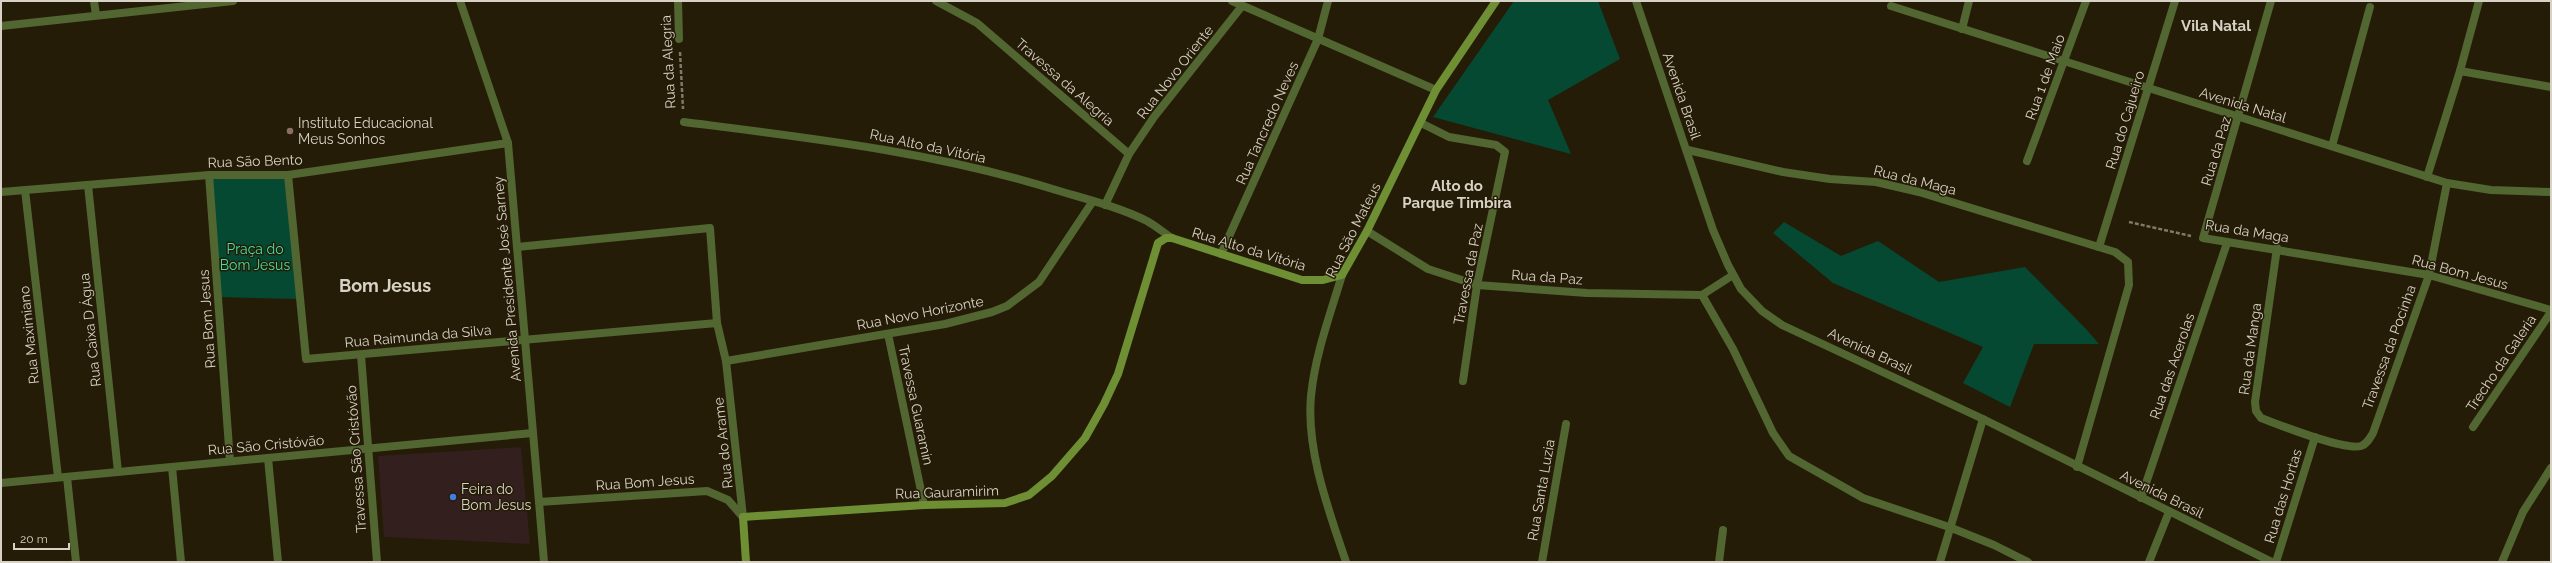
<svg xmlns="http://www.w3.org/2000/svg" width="2552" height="563" font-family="Raleway,sans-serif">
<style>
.commercial{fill:#321f1e}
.green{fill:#064932}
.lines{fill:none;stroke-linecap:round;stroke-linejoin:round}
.path{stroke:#807968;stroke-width:2.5;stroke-dasharray:4 2;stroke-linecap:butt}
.minor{stroke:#516630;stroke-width:8}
.tertiary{stroke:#516630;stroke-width:8}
.secondary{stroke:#6e8f33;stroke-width:8}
.education-dot{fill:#8d6e63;stroke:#251c07;stroke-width:1.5}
.shop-dot{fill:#3f7fe0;stroke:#251c07;stroke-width:1.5}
.labels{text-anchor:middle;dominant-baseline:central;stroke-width:3;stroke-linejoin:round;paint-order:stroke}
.street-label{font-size:14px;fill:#d7d2c5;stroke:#251c07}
.poi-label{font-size:14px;fill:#d7d2c5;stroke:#251c07;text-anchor:start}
.park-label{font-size:14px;fill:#45dfa4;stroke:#251c07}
.neighbourhood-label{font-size:15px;font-weight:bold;fill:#d7d2c5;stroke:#251c07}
.district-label{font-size:18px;font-weight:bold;fill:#d7d2c5;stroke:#251c07}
</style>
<rect width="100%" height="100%" fill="#251c07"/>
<path class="commercial" d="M521,447L530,544L384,537L378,456Z"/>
<g class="green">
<path d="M1514,1H1598L1620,59L1548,100L1571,154L1433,117Z"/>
<path d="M209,175H288L300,299L218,297Z"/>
<path d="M1784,222L1841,256L1878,241L1939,282L2025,267L2086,329L2099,344H2034L2010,407L1963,383L1983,347L1833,283L1773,233Z"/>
</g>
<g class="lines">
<g class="path">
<path d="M680,52L683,109"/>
<path d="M2129,222L2191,236"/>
</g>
<g class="minor">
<path d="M94,1L96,15"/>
<path d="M460,1L508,143"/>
<path d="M678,1L679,39"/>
<path d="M936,1L977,23L1129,154"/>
<path d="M1232,1L1436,90"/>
<path d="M2271,1L2203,238L2429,275L2551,310"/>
<path d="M1891,6L2447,183L2491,190L2551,192"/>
<path d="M1,26L233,1"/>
<path d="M1962,29L1969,1"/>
<path d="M2460,71L2551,87"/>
<path d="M684,122C810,138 935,152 1056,190C1086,199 1119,207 1147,221C1156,226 1164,233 1172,238"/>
<path d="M1421,123L1449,137L1496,145L1505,152L1477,285L1463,381"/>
<path d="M2332,146L2370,7"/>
<path d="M1688,150L1783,172L1830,179L1876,182L1919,192L2115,252L2128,262L2129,285L2077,467"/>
<path d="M2027,161L2086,1"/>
<path d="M209,175L230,461"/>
<path d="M288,175L306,359L717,323"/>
<path d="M2427,177L2460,71L2479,1"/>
<path d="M88,185L118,472"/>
<path d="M25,190L58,477"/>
<path d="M1105,205L1129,154L1154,117L1242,6"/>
<path d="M1367,231L1428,269L1477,285L1587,293L1702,295L1733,275"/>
<path d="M517,247L710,228L717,323L726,361L743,517"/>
<path d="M2099,247L2175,1"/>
<path d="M2277,248L2255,402L2256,411L2261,418C2280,425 2344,451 2361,446C2367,444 2370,438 2373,433L2429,275L2447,183"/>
<path d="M1342,275C1330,315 1315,355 1311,396C1306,451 1329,511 1346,562"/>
<path d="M1702,295L1733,349L1773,433L1789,456L1863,498L1949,527L1994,545L2028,562"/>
<path d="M888,334L924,505"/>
<path d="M361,355L377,562"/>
<path d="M726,361L945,324L992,312L1007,306L1039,282L1093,201"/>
<path d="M2473,427L2551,312"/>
<path d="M268,458L278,562"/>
<path d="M172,467L181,562"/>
<path d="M67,477L76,562"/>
<path d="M1,483L533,433"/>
<path d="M2141,498L2227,243"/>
<path d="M539,502L544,562"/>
<path d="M1542,562L1566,424"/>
<path d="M1719,562L1723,530"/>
<path d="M1940,562L1983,419"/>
<path d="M2149,562L2169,512"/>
<path d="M2276,562L2315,437"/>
<path d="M2502,562L2523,512L2551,468"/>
</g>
<g class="tertiary">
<path d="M1636,1L1713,230L1728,265L1741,289L1762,311L1782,325L1983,419L2272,562"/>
<path d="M1,192L209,175H288L508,143L539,502L707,491L728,500L743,517"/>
<path d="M1221,254L1318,39L1328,1"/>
</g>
<path class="secondary" d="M746,562L743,517L924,505L1005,503L1029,495L1052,476L1085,438L1104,404L1118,374L1158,243L1166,238H1172L1302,280H1323L1342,275L1367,231L1436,90L1496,1"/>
</g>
<circle class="education-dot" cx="290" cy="131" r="4"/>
<circle class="shop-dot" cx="453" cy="497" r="4"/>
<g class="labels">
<g class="street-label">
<text transform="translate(668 62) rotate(-93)">Rua da Alegria</text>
<text transform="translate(1175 72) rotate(-52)">Rua Novo Oriente</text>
<text transform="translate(2045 77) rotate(-70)">Rua 1 de Maio</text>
<text transform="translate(1065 82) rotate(41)">Travessa da Alegria</text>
<text transform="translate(1682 96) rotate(71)">Avenida Brasil</text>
<text transform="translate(2243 105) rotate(17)">Avenida Natal</text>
<text transform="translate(2125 120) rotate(-73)">Rua do Cajueiro</text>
<text transform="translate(1267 123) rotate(-66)">Rua Tancredo Neves</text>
<text transform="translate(928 146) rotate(12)">Rua Alto da Vitória</text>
<text transform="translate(2216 151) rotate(-73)">Rua da Paz</text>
<text transform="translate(255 161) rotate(-2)">Rua São Bento</text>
<text transform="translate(1915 180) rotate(14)">Rua da Maga</text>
<text transform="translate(1353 230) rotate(-63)">Rua São Mateus</text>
<text transform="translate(2247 231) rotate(9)">Rua da Maga</text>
<text transform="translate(1249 249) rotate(17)">Rua Alto da Vitória</text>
<text transform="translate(2460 272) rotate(15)">Rua Bom Jesus</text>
<text transform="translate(1468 274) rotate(-79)">Travessa da Paz</text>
<text transform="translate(1547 277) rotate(4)">Rua da Paz</text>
<text transform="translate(507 279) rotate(-95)">Avenida Presidente José Sarney</text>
<text transform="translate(920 313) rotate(-11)">Rua Novo Horizonte</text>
<text transform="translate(207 319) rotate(-94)">Rua Bom Jesus</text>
<text transform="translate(90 330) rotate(-96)">Rua Caixa D Água</text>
<text transform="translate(29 335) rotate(-96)">Rua Maximiano</text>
<text transform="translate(418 336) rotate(-5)">Rua Raimunda da Silva</text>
<text transform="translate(2389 347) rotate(-70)">Travessa da Pocinha</text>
<text transform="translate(2250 349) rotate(-82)">Rua da Manga</text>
<text transform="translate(1870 351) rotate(25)">Avenida Brasil</text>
<text transform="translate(2501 363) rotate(-56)">Trecho da Galeria</text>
<text transform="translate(2172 366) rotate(-71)">Rua das Acerolas</text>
<text transform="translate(916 405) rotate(78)">Travessa Guaramin</text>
<text transform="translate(723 443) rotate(-96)">Rua do Arame</text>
<text transform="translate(266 445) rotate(-5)">Rua São Cristóvão</text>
<text transform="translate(356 459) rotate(-94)">Travessa São Cristóvão</text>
<text transform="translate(645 482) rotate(-4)">Rua Bom Jesus</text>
<text transform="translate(1541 490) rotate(-80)">Rua Santa Luzia</text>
<text transform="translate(947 492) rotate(-2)">Rua Gauramirim</text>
<text transform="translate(2162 494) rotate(26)">Avenida Brasil</text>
<text transform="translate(2283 496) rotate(-73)">Rua das Hortas</text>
</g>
<g class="poi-label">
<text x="298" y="123">Instituto Educacional<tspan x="298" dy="16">Meus Sonhos</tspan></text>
<text x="461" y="489">Feira do<tspan x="461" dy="16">Bom Jesus</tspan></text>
</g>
<g class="park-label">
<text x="255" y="249">Praça do<tspan x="255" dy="16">Bom Jesus</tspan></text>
</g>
<g class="neighbourhood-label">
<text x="2216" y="26">Vila Natal</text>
<text x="1457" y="186">Alto do<tspan x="1457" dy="17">Parque Timbira</tspan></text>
</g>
<g class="district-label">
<text x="385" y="285">Bom Jesus</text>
</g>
</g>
<rect width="2552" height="563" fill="none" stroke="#d7d2c5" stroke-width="4"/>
<path d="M14 543v6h55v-6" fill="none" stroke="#d7d2c5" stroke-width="2"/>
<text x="20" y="543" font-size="12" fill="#d7d2c5" stroke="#251c07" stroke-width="3" paint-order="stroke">20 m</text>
</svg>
